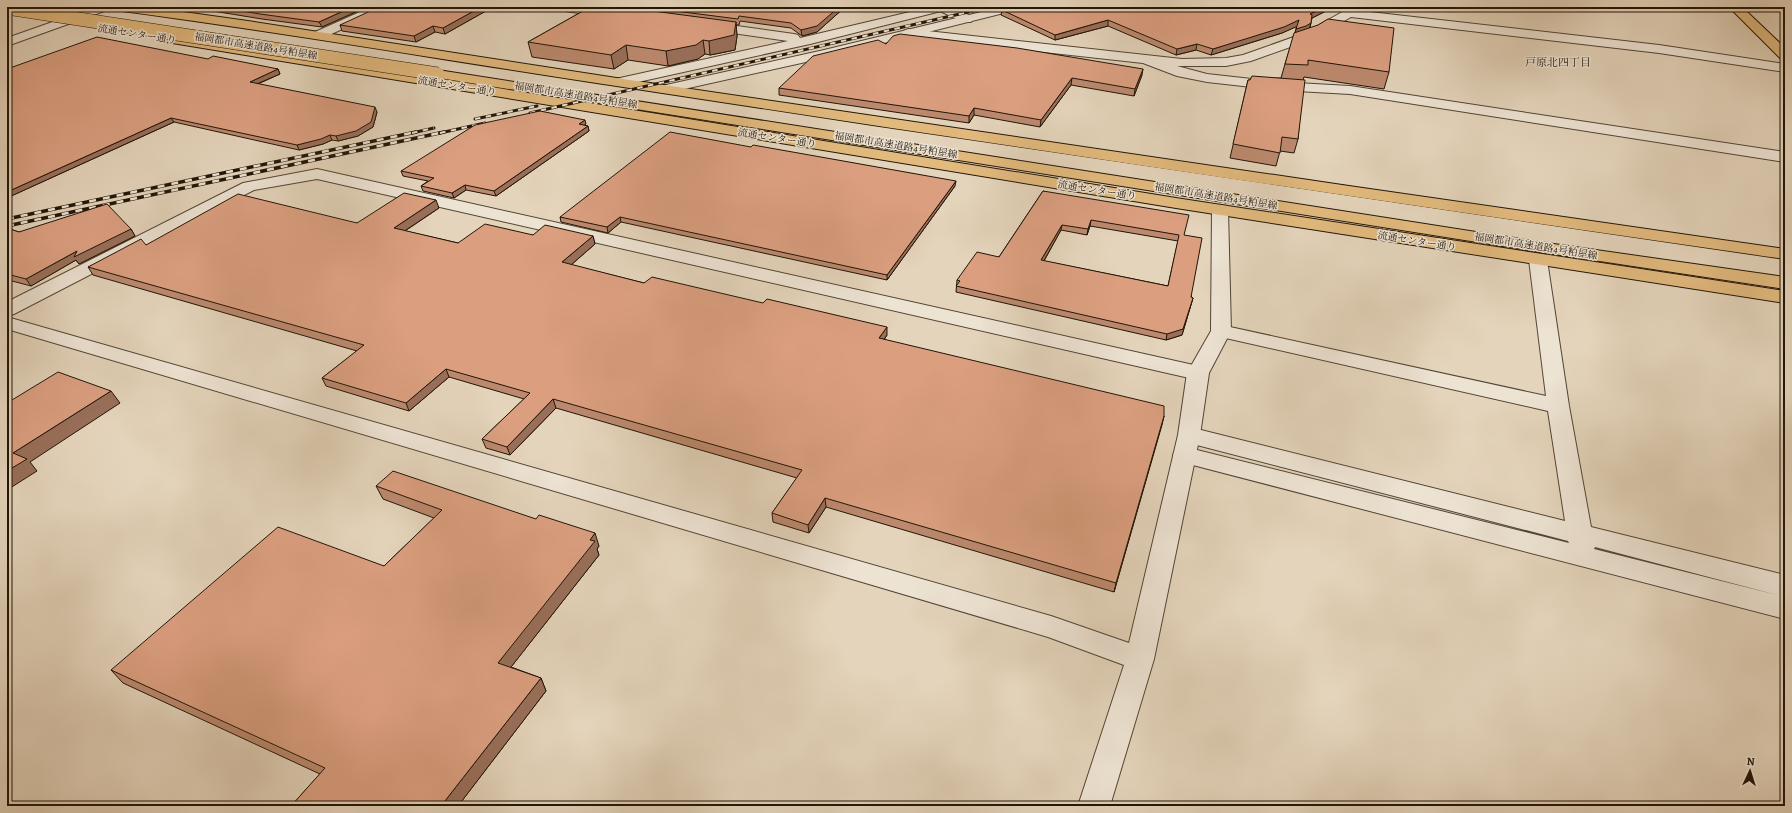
<svg xmlns="http://www.w3.org/2000/svg" width="1792" height="813" font-family="Alegreya,'Noto Serif JP',serif">
<style>
.lines{fill:none;stroke-linecap:round;stroke-linejoin:round}
.minor-casing{stroke:#524534;stroke-width:2}
.tertiary-casing{stroke:#524534;stroke-width:2}
.primary-casing{stroke:#211507;stroke-width:2}
.trunk-casing{stroke:#211507;stroke-width:2}
.motorway-casing{stroke:#211507;stroke-width:2}
.minor{fill:#ede3d3;fill-rule:evenodd}
.tertiary{fill:#ede3d3;fill-rule:evenodd}
.primary{fill:#e2ba7e;fill-rule:evenodd}
.trunk{fill:#e2ba7e;fill-rule:evenodd}
.motorway{fill:#e2ba7e;fill-rule:evenodd}
.rail-far1-casing{stroke:#211507;stroke-width:3}
.rail-casing{stroke:#211507;stroke-width:3.5}
.rail-far1{stroke:#ede3d3;stroke-width:2;stroke-dasharray:5.5;stroke-linecap:butt}
.rail{stroke:#ede3d3;stroke-width:2.5;stroke-dasharray:7;stroke-linecap:butt}
.motorway-bridge-casing{stroke:#211507;stroke-width:14;stroke-linecap:butt}
.motorway-bridge{stroke:#e2ba7e;stroke-width:13}
.wall{fill:#bc896e;stroke:#211507;fill-rule:evenodd}
.shaded-wall{fill:#996f5a;stroke:#211507}
.building{fill:#db9f80;stroke:#211507;fill-rule:evenodd}
.labels{text-anchor:middle;dominant-baseline:central;stroke-width:3;stroke-linejoin:round;paint-order:stroke}
.far-street-label{font-size:10px;fill:#211507;stroke:#ede3d3}
.far-neighbourhood-label{font-size:11px;fill:#211507;stroke:#ede3d3}
</style>
<rect width="100%" height="100%" fill="#e4d4bb"/>
<filter id="stains"><feTurbulence type="fractalNoise" baseFrequency=".005" numOctaves="4"/><feColorMatrix values="0 0 0 0 .2 0 0 0 0 .09 0 0 0 0 .02 0 0 0 .5 -.17"/></filter>
<radialGradient id="worn" r=".72"><stop offset=".6" stop-color="#630" stop-opacity="0"/><stop offset="1" stop-color="#630" stop-opacity=".3"/></radialGradient>
<g class="lines">
<g class="minor-casing">
<g id="minor">
<path d="M937,7H950L971,16L973,19L971,22H963L938,10Z"/>
<path d="M1351,7H1365L1361,11L1659,45L1785,64V72L1659,53L1351,17L1313,39L1251,61L1226,66H1177L1207,74L1279,82L1350,86L1785,152V162L1350,94L1279,90L1207,82L1177,76L1143,63L909,37L905,36L903,33L905,30L909,29L1182,59L1226,58L1243,55L1305,33Z"/>
<path d="M317,169L1198,366L1205,368L1209,373L1205,378L1198,380L317,179L254,190L14,314L7,316V302L243,183Z"/>
<path d="M1538,255L1544,256L1547,260L1569,406L1591,527L1785,575V597L1595,547L1594,549L1785,597V619L1185,463L1177,461L1173,455L1177,449L1185,447L1569,543L1568,541L1189,443L1181,440L1178,435L1181,430L1189,427L1565,521L1548,411L1221,337L1214,335L1211,331L1214,327L1221,325L1546,396L1529,260L1532,256Z"/>
</g>
</g>
<g class="tertiary-casing">
<g id="tertiary">
<path d="M95,7H112L110,9L7,46V38Z"/>
<path d="M371,7H387L385,9L323,38H315L313,35L315,32Z"/>
<path d="M559,7C579,7 599,7 618,11L620,14L618,17L614,18L565,11Z"/>
<path d="M931,7H951L949,9L810,44L620,86L615,85L613,82L615,79L620,78L788,41L704,29L702,26L704,23L708,22L794,34L798,35L800,38Z"/>
<path d="M1002,7H1022L1020,9L824,58L666,93L661,92L659,89L661,86L666,85L824,50Z"/>
<path d="M1220,205L1226,206L1228,210L1231,331L1209,373L1200,435L1154,659L1110,806H1078L1124,665L1048,637L7,329V317L1051,616L1129,643L1178,435L1187,373L1211,331L1212,210L1214,206Z"/>
</g>
</g>
<g class="primary-casing">
<path id="primary" d="M1729,7H1742L1785,48V59L1780,58Z"/>
</g>
<g class="trunk-casing">
<g id="trunk">
<path d="M116,7H148L248,21L623,79L1349,186L1785,249V259C1397,204 1010,146 623,87C456,62 289,33 122,11Z"/>
<path d="M164,34L1176,198L1785,291V303L1176,208L160,41L158,38L160,35Z"/>
</g>
</g>
<g class="motorway-casing">
<path id="motorway" d="M438,70L1540,242L1785,277V289L1540,252L433,77L431,74L433,71Z"/>
</g>
<use href="#minor" class="minor"/>
<use href="#tertiary" class="tertiary"/>
<use href="#primary" class="primary"/>
<use href="#trunk" class="trunk"/>
<use href="#motorway" class="motorway"/>
<g class="rail-far1-casing">
<g id="rail-far1">
<path d="M530,113L990,7"/>
<path d="M475,119L537,106"/>
<path d="M412,133L434,128"/>
<path d="M440,133L485,123"/>
</g>
</g>
<g class="rail-casing">
<g id="rail">
<path d="M7,219L416,132"/>
<path d="M7,226L444,132"/>
</g>
</g>
<use href="#rail-far1" class="rail-far1"/>
<use href="#rail" class="rail"/>
<g class="motorway-bridge-casing">
<path id="motorway-bridge" d="M7,8L438,74"/>
</g>
<use href="#motorway-bridge" class="motorway-bridge"/>
</g>
<g class="wall">
<path d="M188,7H367L322,27L262,19Z"/>
<path d="M493,7L445,34L435,32L416,42L342,31L340,25Z"/>
<path d="M590,7H845L817,32L802,36L791,28L740,21L739,25H736L737,36L735,50L710,55L705,54L698,59L668,66L628,60L614,69L532,57L528,42Z"/>
<path d="M1012,7H1334L1312,18L1310,28L1389,72L1384,89L1304,77L1303,80L1298,139L1294,153L1280,151L1276,166L1230,158L1248,80H1250L1281,78L1285,64L1297,26L1282,33L1211,55L1196,50L1176,55L1108,26L1055,40L1001,15L1002,10Z"/>
<path d="M886,44L1142,75L1134,96L1071,85L1040,127L974,115L969,123L779,95V88Z"/>
<path d="M7,69H278L280,74L258,84L377,112L373,127L358,136L338,141L332,140L323,144L299,150L174,122L9,197H7Z"/>
<path d="M586,124L585,125L588,126L589,131L496,196L466,190L454,198L423,191L421,186L428,181L403,176L401,171Z"/>
<path d="M955,186L887,280L621,222L608,233L561,222L560,217Z"/>
<path d="M1043,191L1184,235L1191,297L1193,298L1182,335L1166,340L956,292L957,280L999,257ZM1090,226L1178,241L1168,286L1044,261L1061,230L1087,235Z"/>
<path d="M439,208L405,231L458,243L533,235L593,236L595,244L571,265L644,283L887,335L884,340L1164,416L1114,592L826,507L809,533L773,522L772,513L797,478L556,408L510,455L486,448L482,439L524,399L449,377L409,411L326,386L322,378L357,351L93,275L88,267L146,245L357,223Z"/>
<path d="M7,228L19,232L131,229L135,236L79,264L76,260L31,286L12,281L7,284Z"/>
<path d="M376,486L599,546L597,549L599,555L511,667L541,678L546,691L458,806H291L320,774L123,683L111,670L384,566L434,518L383,499Z"/>
</g>
<g class="shaded-wall">
<path d="M352,7H367L322,27L319,22Z"/>
<path d="M481,7H493L445,34L443,28Z"/>
<path d="M839,7H845L817,32L802,36L801,30Z"/>
<path d="M988,7H996L988,9Z"/>
<path d="M1324,7H1334L1308,20L1310,14Z"/>
<path d="M1108,20V26L1055,40V35Z"/>
<path d="M1299,20L1298,26L1282,33L1211,55L1213,49Z"/>
<path d="M736,22L737,36L735,50L710,55L709,41Z"/>
<path d="M1311,23L1309,29L1295,35L1296,29Z"/>
<path d="M433,26L435,32L416,42L414,36Z"/>
<path d="M703,40L705,54L698,59L668,66L666,51Z"/>
<path d="M1197,44L1196,50L1176,55L1177,49Z"/>
<path d="M626,45L628,60L614,69L611,55Z"/>
<path d="M278,69L280,74L252,86L250,82Z"/>
<path d="M1143,69L1142,75L1134,96L1135,89Z"/>
<path d="M1072,78L1071,85L1040,127L1041,120Z"/>
<path d="M375,107L377,112L373,127L358,136L338,141L336,136Z"/>
<path d="M974,108V115L969,123V116Z"/>
<path d="M171,118L174,122L9,197L7,194V192Z"/>
<path d="M585,120L586,124L580,129L579,124Z"/>
<path d="M588,126L589,131L496,196L494,191Z"/>
<path d="M330,135L332,140L323,144L299,150L297,145Z"/>
<path d="M956,181L955,186L887,280V275Z"/>
<path d="M465,185L466,190L454,198L452,193Z"/>
<path d="M436,200L439,208L397,236L394,228Z"/>
<path d="M620,217L621,222L608,233L607,227Z"/>
<path d="M1091,220L1090,226L1087,235L1088,229Z"/>
<path d="M1062,225L1061,230L1041,266V260Z"/>
<path d="M131,229L135,236L79,264L76,260L31,286L26,279L77,251Z"/>
<path d="M593,236L595,244L564,271L562,262Z"/>
<path d="M7,274L12,281L7,284Z"/>
<path d="M1193,298L1182,335L1166,340L1167,334Z"/>
<path d="M887,327V335L879,347V338Z"/>
<path d="M446,369L449,377L409,411L406,403Z"/>
<path d="M111,391L120,403L30,462L37,471L7,490V471L13,453Z"/>
<path d="M553,399L556,408L510,455L507,447Z"/>
<path d="M1164,416L1162,425L1114,592L1116,583Z"/>
<path d="M825,498L826,507L809,533L808,525Z"/>
<path d="M595,533L599,546L597,549L599,555L504,676L498,663Z"/>
<path d="M541,678L546,691L458,806H441Z"/>
</g>
<g class="building">
<path d="M219,7H352L319,22L260,14Z"/>
<path d="M379,7H481L443,28L433,26L414,36L340,25Z"/>
<path d="M590,7H623L736,22L734,35L709,41L703,40L696,45L666,51L626,45L611,55L528,42Z"/>
<path d="M644,7H839L817,26L801,30L791,23L739,16L738,19Z"/>
<path d="M1012,7H1324L1310,14L1312,15L1311,23L1306,26L1296,29L1299,20L1284,27L1213,49L1197,44L1177,49L1108,20L1055,35L1002,10Z"/>
<path d="M1328,19L1394,28L1389,72L1308,60V65L1285,64L1294,33L1318,25Z"/>
<path d="M900,34L1017,48L1143,69L1135,89L1072,78L1041,120L974,108L969,116L779,88L813,56L878,40L886,44L893,36Z"/>
<path d="M97,37L208,59L213,56L278,69L250,82L375,107L371,122L356,131L336,136L330,135L321,139L297,145L171,118L7,192V69Z"/>
<path d="M1252,76L1305,80L1298,139L1282,137L1280,153L1233,144L1248,80H1250Z"/>
<path d="M540,111L585,120L579,124L588,126L494,191L465,185L452,193L421,186L434,178L401,171L475,125Z"/>
<path d="M670,132L751,147L753,145L956,181L887,275L620,217L607,227L560,217Z"/>
<path d="M1043,191L1189,215L1184,235L1202,238L1191,297L1193,298L1183,329L1167,334L956,286L960,281L957,280L977,252L999,257ZM1091,220L1179,235L1168,286L1041,260L1062,225L1088,229Z"/>
<path d="M404,193L436,200L394,228L458,243L485,224L533,235L545,225L593,236L562,262L644,283L652,277L763,303L767,299L887,327L879,338L1164,406V416L1116,583L825,498L808,525L772,513L802,470L553,399L507,447L482,439L530,393L446,369L406,403L322,378L364,345L88,267L141,239L146,245L238,194L357,223Z"/>
<path d="M107,204L131,229L74,257L77,251L26,279L7,274V228L19,232Z"/>
<path d="M58,372L111,391L13,453L27,459L7,471V403Z"/>
<path d="M393,471L536,519L539,515L595,533L590,540L595,541L498,663L541,678L441,806H291L325,768L111,670L278,527L384,566L442,510L376,486Z"/>
</g>
<g class="labels">
<g class="far-street-label">
<text transform="translate(137 34) rotate(9)">流通センター通り</text>
<text transform="translate(256 46) rotate(9)">福岡都市高速道路4号粕屋線</text>
<text transform="translate(457 86) rotate(9)">流通センター通り</text>
<text transform="translate(576 95) rotate(9)">福岡都市高速道路4号粕屋線</text>
<text transform="translate(777 138) rotate(9)">流通センター通り</text>
<text transform="translate(896 145) rotate(9)">福岡都市高速道路4号粕屋線</text>
<text transform="translate(1097 190) rotate(9)">流通センター通り</text>
<text transform="translate(1216 196) rotate(9)">福岡都市高速道路4号粕屋線</text>
<text transform="translate(1417 241) rotate(9)">流通センター通り</text>
<text transform="translate(1536 246) rotate(9)">福岡都市高速道路4号粕屋線</text>
</g>
<g class="far-neighbourhood-label">
<text x="1558" y="62">戸原北四丁目</text>
</g>
</g>
<rect width="1792" height="813" fill="none" stroke="#e4d4bb" stroke-width="24"/>
<rect x="8" y="8" width="1776" height="797" fill="none" stroke="#211507" stroke-width="2"/>
<rect x="12" y="12" width="1768" height="789" fill="none" stroke="#211507"/>
<g transform="translate(1750 771) rotate(4)" stroke="#ede3d3" stroke-width="3" paint-order="stroke">
<path d="M0-3L7 15L0 10L-7 15Z" fill="#211507"/>
<text y="-6" font-size="11" font-weight="bold" text-anchor="middle" fill="#211507">N</text>
</g>
<rect width="100%" height="100%" filter="url(#stains)"/>
<rect width="100%" height="100%" fill="url(#worn)"/>
</svg>
